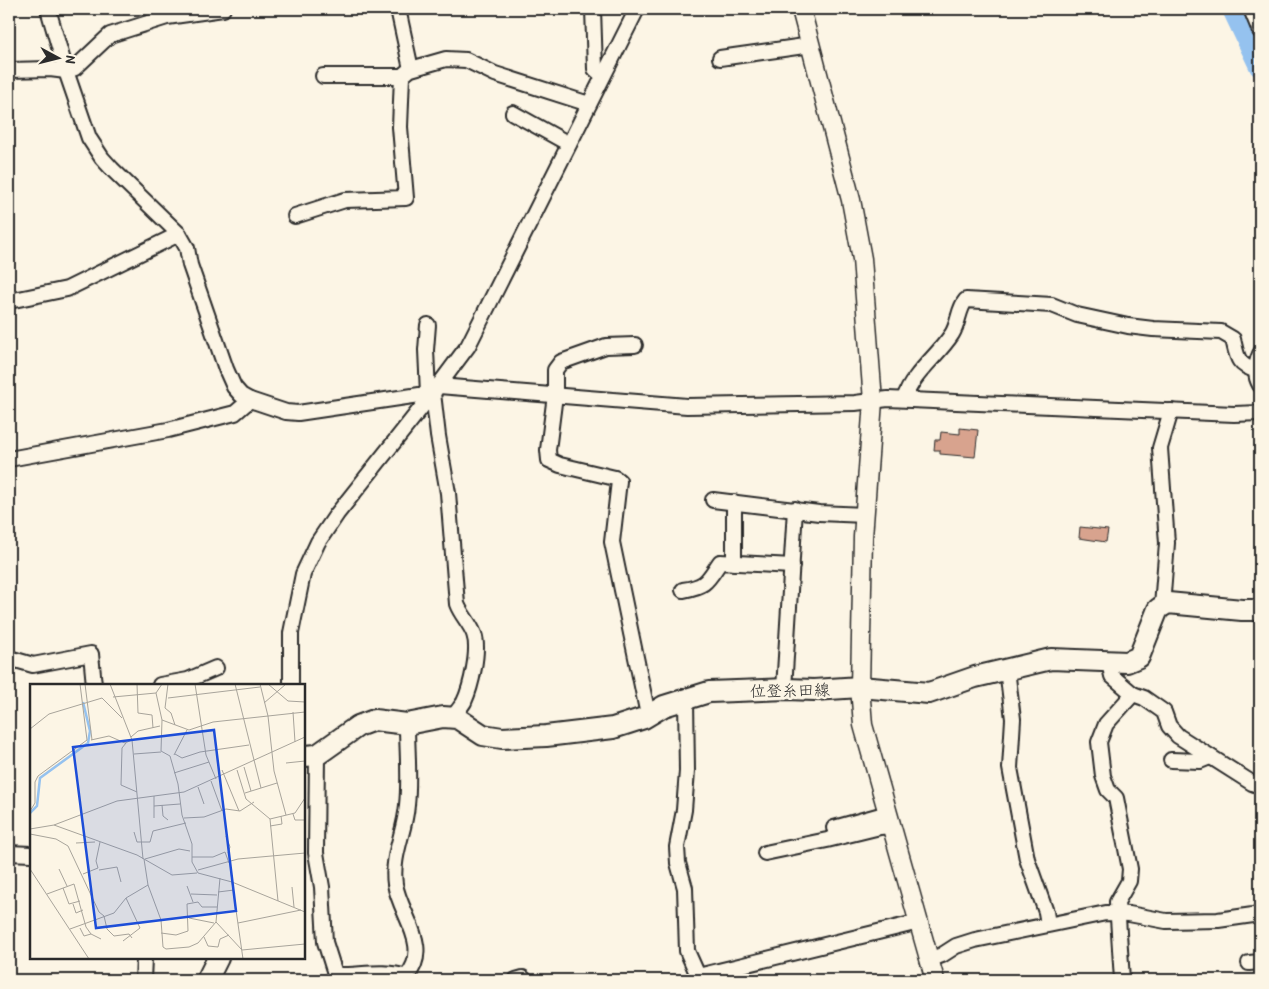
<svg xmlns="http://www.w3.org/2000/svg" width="1269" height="989" font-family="'Patrick Hand','Klee One',sans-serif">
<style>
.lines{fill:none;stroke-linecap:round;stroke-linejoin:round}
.river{stroke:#95c2ef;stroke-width:22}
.building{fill:#d8a38e;stroke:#2b2b2b}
.minor-casing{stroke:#2b2b2b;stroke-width:18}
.tertiary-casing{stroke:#2b2b2b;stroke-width:21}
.secondary-casing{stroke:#2b2b2b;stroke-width:24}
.minor{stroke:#fcf5e5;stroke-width:14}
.tertiary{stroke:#fcf5e5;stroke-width:18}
.secondary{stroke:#fcf5e5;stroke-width:20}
.labels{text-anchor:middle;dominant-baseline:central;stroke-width:5;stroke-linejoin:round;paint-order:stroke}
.street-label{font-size:16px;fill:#2b2b2b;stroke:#fcf5e5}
.inset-river{fill:none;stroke:#95c2ef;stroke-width:2.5}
.inset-road{fill:none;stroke:#a8a49b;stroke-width:1}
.view{fill:#1d4ed8;fill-opacity:0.15;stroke:#1d4ed8;stroke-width:2.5}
.inset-edge{fill:none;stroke:#2b2b2b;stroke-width:2.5}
</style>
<rect width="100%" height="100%" fill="#fcf5e5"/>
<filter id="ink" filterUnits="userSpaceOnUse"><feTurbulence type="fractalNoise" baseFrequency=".02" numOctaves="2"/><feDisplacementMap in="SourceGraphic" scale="10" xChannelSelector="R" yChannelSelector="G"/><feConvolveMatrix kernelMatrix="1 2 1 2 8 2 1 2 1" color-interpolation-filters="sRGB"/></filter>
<g filter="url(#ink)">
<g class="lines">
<path class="river" d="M1233,9L1260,66"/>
</g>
<g class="building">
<path d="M960,428L978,430L975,457L940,454V450H934L935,440H940L941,432L960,434Z"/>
<path d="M1080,527L1108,530L1106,542L1079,538Z"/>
</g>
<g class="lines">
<g class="minor-casing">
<g id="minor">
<path d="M48,9L66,71L89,138L102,158L112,169L179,234L187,248L190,265L226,369L234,387L241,395L250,400L286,412L298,413L433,393"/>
<path d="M398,9L411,69L446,59L466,60L495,74L589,104"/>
<path d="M593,9L595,69L603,76"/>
<path d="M1251,9L1260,31"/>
<path d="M720,58L811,45"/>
<path d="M9,70L50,69L66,71L75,68L110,35L167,17L223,9"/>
<path d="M323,76H402L408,71"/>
<path d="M513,113L569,144"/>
<path d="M295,216L345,200L406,198L400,127L402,76"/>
<path d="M9,301L67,289L179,234"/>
<path d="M635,345L606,346L561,362L555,370V395L548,450L549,460L560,465L615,478L619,481L612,542L648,715"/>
<path d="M1260,354C1255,365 1254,375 1260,385"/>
<path d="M439,386L687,406L855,403L888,399L1234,414L1260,413"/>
<path d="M428,393L426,350L428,325"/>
<path d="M433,393L438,436L448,493L457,604C461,615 470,623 474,634C480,650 471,687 464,702C461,707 456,712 453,718"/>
<path d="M904,399C913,373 937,357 952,334C959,323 958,309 966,300L1052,305L1077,315L1128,326L1153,329L1221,332L1233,339C1237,356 1237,366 1256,370"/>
<path d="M9,459L168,430L235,413L250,400"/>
<path d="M713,500L819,513L865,515"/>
<path d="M734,563V502"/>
<path d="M683,590C707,586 707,581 720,562L792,566"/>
<path d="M1162,606L1167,543L1160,448L1171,411"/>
<path d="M9,658L33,665L91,654L94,685"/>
<path d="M1109,662L1112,676L1133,694L1144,698L1164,712L1169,726L1178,736L1252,783L1260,786"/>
<path d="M1007,669L1013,719L1010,768L1027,859L1046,912L1048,924"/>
<path d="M160,685L188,680L216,668"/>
<path d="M291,685V633L303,574L318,542L337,514L433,393L468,346L637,9"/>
<path d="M784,689L795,509"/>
<path d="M686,699L687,771L684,810L677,847L678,863L685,888L687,951L700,980"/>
<path d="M317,755L316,853L322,887L325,942L337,980"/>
<path d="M1171,760L1200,761L1210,757"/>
<path d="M834,828L888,813"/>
<path d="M9,853L31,854"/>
<path d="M765,853L827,840L880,827L892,826"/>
<path d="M929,960L942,955L956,946L975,940L1106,913L1129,914L1166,921L1218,920L1260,914"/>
<path d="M1249,963L1260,962"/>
<path d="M336,975C358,976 384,969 406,977C433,947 400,915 395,884C391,856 405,832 407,805C410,778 407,751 407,724"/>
<path d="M698,976L919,922"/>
<path d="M143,980L144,958"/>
<path d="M516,980L523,978"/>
<path d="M1122,980L1117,902L1129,881L1130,869L1116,798L1108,790L1103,776L1099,742L1106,724L1133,694"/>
</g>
</g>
<g class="tertiary-casing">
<path id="tertiary" d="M801,9L851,200L862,259L873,401L863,537L860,687L863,725L935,980"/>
</g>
<g class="secondary-casing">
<g id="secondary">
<path d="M304,756L317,755L358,726L374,720L407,724L443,717L457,718L483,735L502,738L546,736L613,728L644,718L664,706L709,692L787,689L814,690L860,687L929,693L975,677L1051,659L1127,662L1139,657L1158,609L1168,603L1242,610H1260"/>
<path d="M207,980L218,958"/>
</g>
</g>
<use href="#minor" class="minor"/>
<use href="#tertiary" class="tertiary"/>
<use href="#secondary" class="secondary"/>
</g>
</g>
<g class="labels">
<g class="street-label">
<text transform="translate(790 690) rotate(-1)">位登糸田線</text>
</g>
</g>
<g transform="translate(30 684)">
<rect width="275" height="275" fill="#fcf5e5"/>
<path class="inset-river" d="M0,129L7,122L10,94L58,59L60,47L53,18"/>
<path class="inset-road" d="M55,0L62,56M80,0L102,56L113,175M107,0L108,29L122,31L123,44M132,0L126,9L132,36L131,67L140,72L148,100L152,131L162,160V178L168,189L202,198L213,275M138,0L135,24L141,29L145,41M165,0L176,71L186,95M205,0L231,104M230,0L238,32L244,87L256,131M238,0L258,17L275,18M83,13L126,9M138,14L230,3M234,19L256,0M263,28L265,58M132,36L159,46L183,38L275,28M0,45L19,30L72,14L92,34M101,53L108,47L130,42M61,56L79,52L95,59L102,56M96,59L92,64L91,101L107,108M104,70L131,68M145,70L152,74L170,68L219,61M144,71L157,46M256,79L275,77M214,83L221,107M192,86L209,127M207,86L216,115L240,135L248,217M144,89L179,78M181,97L192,127M168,103L174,120M215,109L247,99M124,112V134M132,121L133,132L138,136M124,122L150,120M0,127L5,119V98L8,92L57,56L50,0M263,130L265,136H275M154,134L174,133L196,125L210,127L224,118M240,135L265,129L275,114M24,141L107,171L142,191L167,189M240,142L252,140L251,132M0,145L24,141L87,117L154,108L275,53M104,148L107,158H120L123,147L156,139M0,150L26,155L38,162L69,228L74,232L77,245L84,252L99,250L102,254M196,152L200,163L198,169M46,159L65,158M162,173H183L195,168L199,179M114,175L118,201L131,236L133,263L136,265L159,263L168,259L186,238L190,194M115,175L149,165L160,167M200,179L202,198L275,228M0,185L59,275M29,185L37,202M69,186L87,183L91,198M168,186L208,175L275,169M53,190L68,184L66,177L70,158M157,202L163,218M262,203L264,223M33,204L39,220L50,217M188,208L204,206M17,210L44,200L56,243L61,250L71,255M161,210L187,211M43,220L46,229L53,226M159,234L184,239M186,238L212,266L275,260M208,239L271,226M50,244L54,252L61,250M40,245L84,229L96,214L118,201M131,249L146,251L158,247L157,220L168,218L172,223H187M174,253L178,262L188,263L190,255L199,251M93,257L110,244L96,214"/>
<path class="view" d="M184,46L206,227L66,244L43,63Z"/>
<rect width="275" height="275" class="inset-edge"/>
</g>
<rect width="1269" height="989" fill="none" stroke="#fcf5e5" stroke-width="30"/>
<rect x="15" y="15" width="1239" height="959" fill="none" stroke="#2b2b2b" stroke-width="2" filter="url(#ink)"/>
<g transform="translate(58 58) rotate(97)" stroke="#fcf5e5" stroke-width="4" paint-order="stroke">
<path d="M0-4L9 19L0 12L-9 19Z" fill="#2b2b2b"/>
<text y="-8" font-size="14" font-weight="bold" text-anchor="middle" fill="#2b2b2b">N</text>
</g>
</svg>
